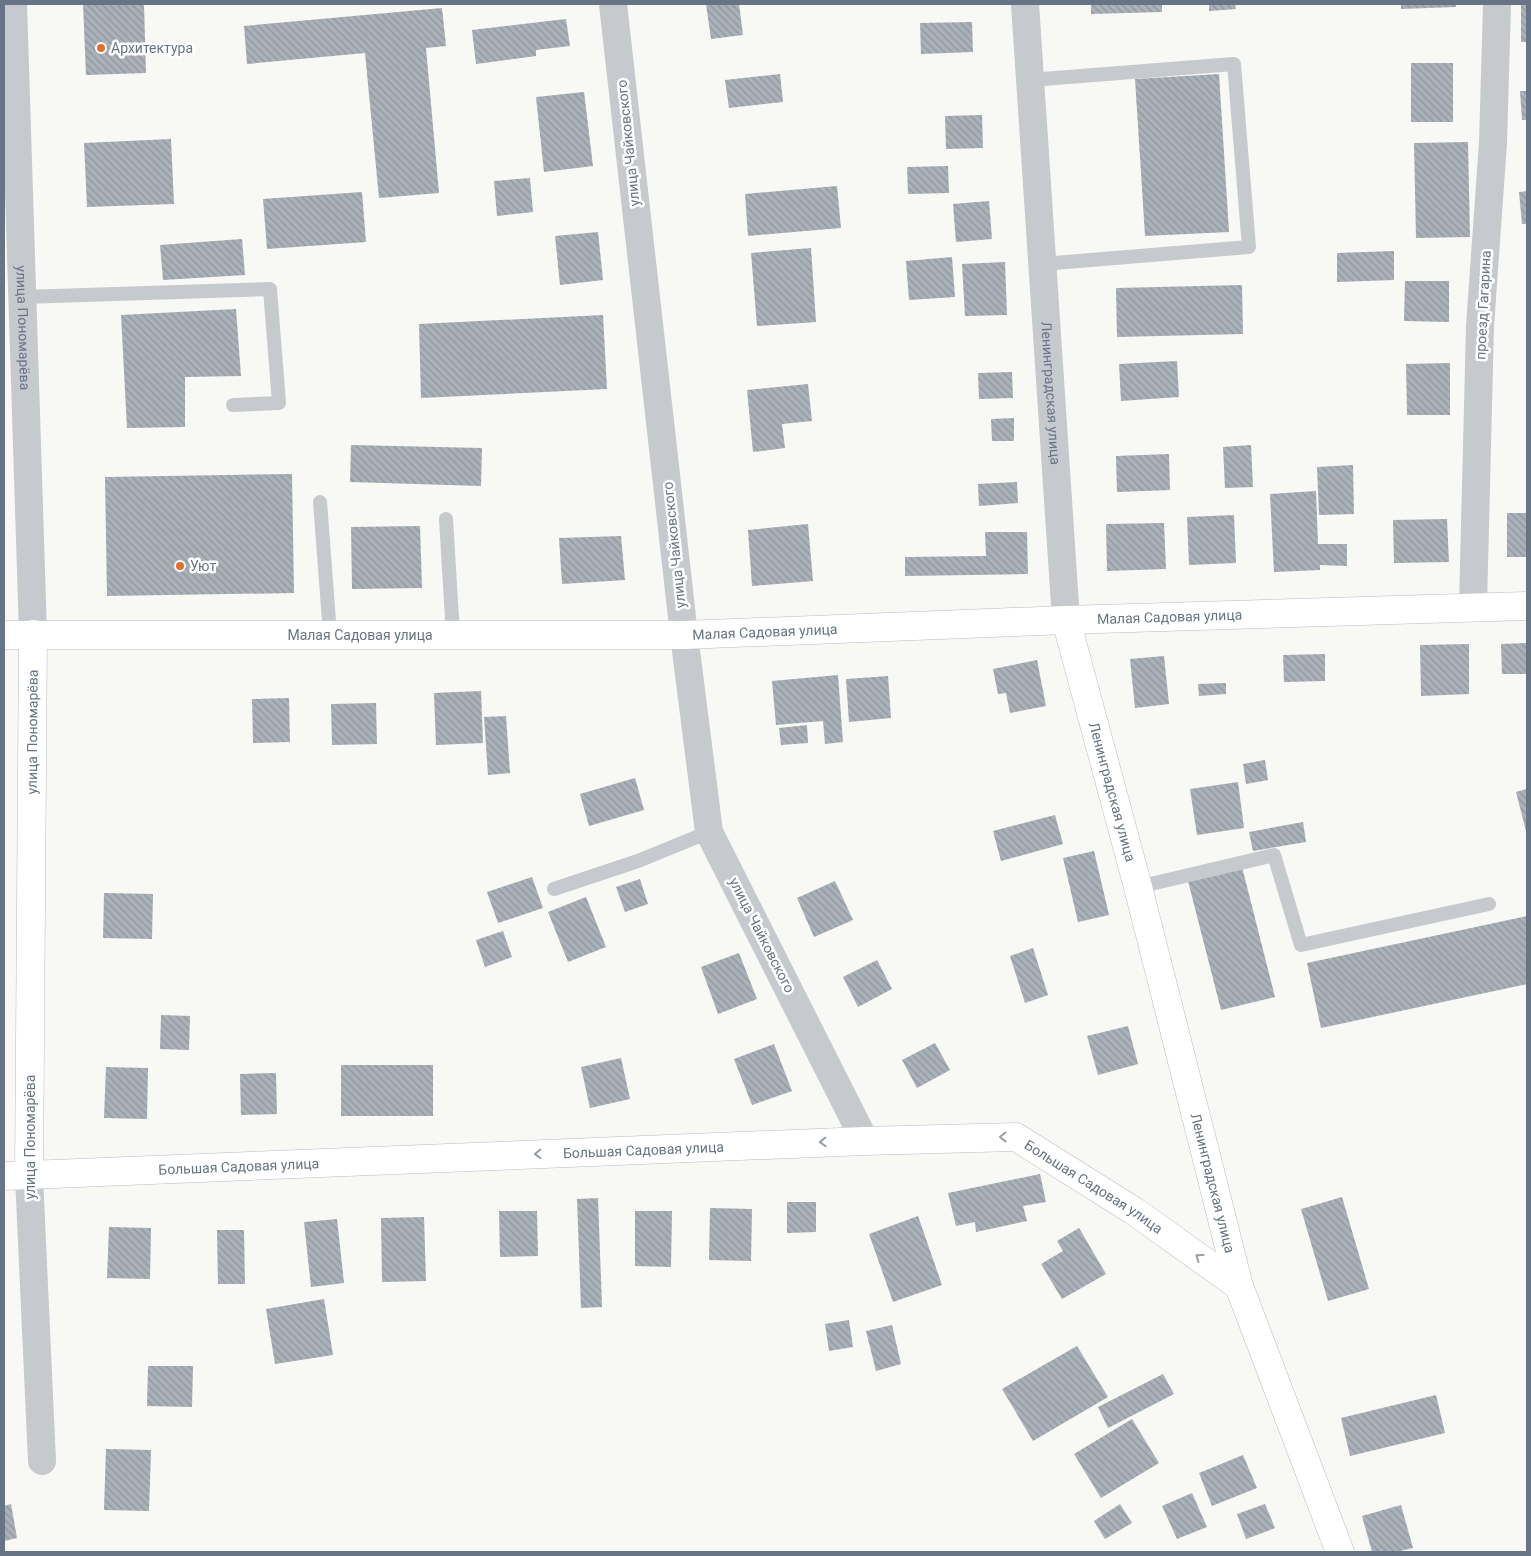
<svg xmlns="http://www.w3.org/2000/svg" width="1531" height="1556" font-family="Roboto,sans-serif">
<style>
.building{fill:url(#building-back-hatch)}
.lines{fill:none;stroke-linecap:round;stroke-linejoin:round}
.secondary-casing{stroke:#b8bcc2;stroke-width:29}
.lane{stroke:#c6c9cd;stroke-width:14}
.street{stroke:#c6c9cd;stroke-width:28}
.secondary{stroke:#fff;stroke-width:28}
.oneway{stroke:#959eaa}
.poi-dot{fill:#e3702a;stroke:#fff;stroke-width:2}
.labels{text-anchor:middle;dominant-baseline:central;stroke-width:5;stroke-linejoin:round;paint-order:stroke}
.poi-label{font-size:14px;fill:#677486;stroke:#fff;text-anchor:start}
.street-label{font-size:14px;fill:#677486;stroke:#fff}
</style>
<defs>
<pattern id="building-back-hatch" width="6" height="6" patternUnits="userSpaceOnUse" patternTransform="scale(1.25)"><rect width="6" height="6" fill="#aab1b8"/><path d="M-1 5l2 2M0 0l6 6M5-1l2 2" fill="none" stroke="#8e959b"/></pattern>
</defs>
<rect width="100%" height="100%" fill="#f8f8f5"/>
<g class="building">
<path d="M83,4H144L146,73L86,75Z"/>
<path d="M706,4H739L743,35L711,39Z"/>
<path d="M1091,4H1162V12L1091,14Z"/>
<path d="M1209,4H1235L1236,9L1209,11Z"/>
<path d="M1401,4H1456V7L1401,9Z"/>
<path d="M1527,4V42H1521V5Z"/>
<path d="M442,8L446,46L426,48L439,193L379,198L365,53L247,64L244,26Z"/>
<path d="M566,19L570,46L536,50V56L476,64L472,30Z"/>
<path d="M972,22L973,52L921,54L920,23Z"/>
<rect x="1411" y="63" width="42" height="59"/>
<path d="M780,74L783,102L729,108L725,80Z"/>
<path d="M1219,74L1229,232L1145,236L1135,79Z"/>
<path d="M1520,91H1527V120H1522Z"/>
<path d="M584,92L593,166L544,172L536,97Z"/>
<path d="M982,115L983,148L946,149L945,116Z"/>
<path d="M171,139L174,204L87,207L84,143Z"/>
<path d="M1468,142L1470,237L1416,238L1414,143Z"/>
<path d="M948,166L949,193L908,194L907,167Z"/>
<path d="M530,178L533,212L497,216L494,181Z"/>
<path d="M837,186L841,228L748,236L745,194Z"/>
<path d="M1527,191V224H1522L1519,192Z"/>
<path d="M362,192L366,242L267,249L263,199Z"/>
<path d="M989,201L992,239L956,242L953,204Z"/>
<path d="M598,232L603,280L560,285L555,236Z"/>
<path d="M242,239L245,275L163,280L160,245Z"/>
<path d="M811,248L816,322L757,326L751,253Z"/>
<path d="M1394,251V280L1337,282V253Z"/>
<path d="M952,257L955,297L909,300L906,261Z"/>
<path d="M1005,262L1007,315L965,316L962,264Z"/>
<path d="M1405,281H1449V322L1404,321Z"/>
<path d="M1242,285L1243,334L1117,337L1116,288Z"/>
<path d="M236,309L241,376L185,377V427L127,428L121,315Z"/>
<path d="M603,315L607,389L421,398L419,324Z"/>
<path d="M1177,361L1179,397L1121,401L1119,364Z"/>
<path d="M1450,363V415H1407L1406,364Z"/>
<path d="M1012,372L1013,398L979,399L978,373Z"/>
<path d="M808,384L812,421L782,424L785,448L753,452L747,390Z"/>
<path d="M1014,418V441H992L991,419Z"/>
<path d="M351,445L482,448L481,486L350,482Z"/>
<path d="M1251,445L1253,487L1225,488L1223,447Z"/>
<path d="M1169,454L1170,490L1117,492L1116,456Z"/>
<path d="M1353,465L1354,514L1319,515L1317,467Z"/>
<path d="M292,474L294,593L107,596L105,477Z"/>
<path d="M1017,482L1018,503L979,506L978,484Z"/>
<path d="M1316,491L1318,544H1347V566L1320,565V570L1274,572L1270,494Z"/>
<rect x="1507" y="513" width="20" height="44"/>
<path d="M1234,515L1236,563L1189,565L1187,517Z"/>
<path d="M1447,519L1449,562L1394,563L1393,520Z"/>
<path d="M1164,523L1166,569L1107,571L1106,524Z"/>
<path d="M808,524L813,581L752,586L748,530Z"/>
<path d="M420,526L422,588L352,589L351,527Z"/>
<path d="M985,532H1027L1028,574L905,576V557L986,556Z"/>
<path d="M621,536L625,580L562,584L559,538Z"/>
<path d="M1527,643V674H1502L1501,644Z"/>
<path d="M1469,644V694L1421,696L1420,645Z"/>
<path d="M1325,654V681L1284,682L1283,655Z"/>
<path d="M1164,656L1169,704L1135,708L1130,659Z"/>
<path d="M1037,660L1046,706L1010,713L1006,693L998,694L993,669Z"/>
<path d="M838,675L843,742L825,744L823,721L776,725L772,681Z"/>
<path d="M888,676L891,718L849,722L846,679Z"/>
<path d="M1226,683V694L1199,696L1198,684Z"/>
<path d="M481,691L483,743L436,745L434,693Z"/>
<path d="M289,698L290,742L253,743L252,699Z"/>
<path d="M376,703L377,744L332,745L331,704Z"/>
<path d="M506,716L510,773L488,775L484,717Z"/>
<path d="M807,725L808,743L781,745L779,728Z"/>
<path d="M1265,760L1268,780L1246,784L1243,764Z"/>
<path d="M635,778L644,810L589,826L580,794Z"/>
<path d="M1238,782L1244,828L1197,835L1190,789Z"/>
<path d="M1527,789V835L1516,792Z"/>
<path d="M1055,815L1063,844L1001,861L993,831Z"/>
<path d="M1303,822L1306,842L1253,851L1249,832Z"/>
<path d="M1094,851L1109,915L1078,922L1063,858Z"/>
<path d="M1242,867L1275,997L1221,1010L1188,881Z"/>
<path d="M532,877L543,908L498,923L487,892Z"/>
<path d="M640,879L648,904L625,912L616,887Z"/>
<path d="M835,881L853,920L814,937L797,898Z"/>
<path d="M104,893L153,894L152,939L103,938Z"/>
<path d="M586,897L606,947L568,962L548,912Z"/>
<path d="M1527,916V984L1321,1028L1307,963Z"/>
<path d="M503,931L512,957L485,967L476,940Z"/>
<path d="M1033,948L1048,995L1025,1003L1010,956Z"/>
<path d="M739,953L757,999L718,1014L701,967Z"/>
<path d="M877,960L892,989L858,1007L843,977Z"/>
<path d="M161,1015L190,1016L189,1050L160,1049Z"/>
<path d="M1128,1026L1138,1064L1098,1075L1087,1036Z"/>
<path d="M935,1043L950,1070L917,1088L902,1060Z"/>
<path d="M774,1044L792,1091L752,1105L734,1059Z"/>
<path d="M621,1058L630,1099L590,1108L581,1067Z"/>
<rect x="341" y="1065" width="92" height="51"/>
<path d="M106,1067L148,1068L147,1119L104,1118Z"/>
<path d="M276,1073L277,1114L241,1115L240,1074Z"/>
<path d="M1040,1174L1046,1202L1023,1206L1027,1221L976,1232L975,1222L956,1226L948,1193Z"/>
<path d="M1342,1197L1369,1289L1328,1301L1301,1209Z"/>
<path d="M598,1198L602,1307L581,1308L577,1199Z"/>
<path d="M787,1202H816V1232L787,1233Z"/>
<path d="M710,1208L752,1209L751,1261L709,1260Z"/>
<path d="M499,1211H537L538,1256L500,1257Z"/>
<path d="M635,1211H672L671,1267L635,1266Z"/>
<path d="M918,1216L942,1285L893,1302L869,1234Z"/>
<path d="M424,1217L426,1281L382,1282L381,1218Z"/>
<path d="M337,1219L344,1283L311,1287L304,1222Z"/>
<path d="M109,1227L151,1228L150,1279L107,1278Z"/>
<path d="M1079,1228L1106,1274L1062,1299L1041,1264L1063,1251L1057,1241Z"/>
<path d="M217,1230H244L245,1284H218Z"/>
<path d="M324,1299L333,1355L275,1364L266,1309Z"/>
<path d="M849,1320L853,1347L829,1351L825,1324Z"/>
<path d="M892,1325L901,1364L876,1371L866,1331Z"/>
<path d="M1077,1346L1108,1397L1033,1441L1002,1389Z"/>
<path d="M148,1366H193L192,1407L147,1406Z"/>
<path d="M1163,1374L1174,1394L1108,1428L1098,1407Z"/>
<path d="M1436,1395L1445,1433L1350,1456L1341,1418Z"/>
<path d="M1132,1419L1159,1463L1101,1498L1074,1454Z"/>
<path d="M106,1449L151,1450L149,1511L104,1510Z"/>
<path d="M1243,1455L1257,1488L1212,1506L1199,1473Z"/>
<path d="M1192,1493L1207,1527L1177,1539L1162,1506Z"/>
<path d="M11,1504L17,1538L4,1541V1506Z"/>
<path d="M1120,1504L1132,1523L1105,1539L1094,1521Z"/>
<path d="M1265,1504L1275,1528L1246,1539L1237,1514Z"/>
<path d="M1401,1505L1413,1548L1396,1552H1372L1362,1516Z"/>
</g>
<g class="lines">
<g class="secondary-casing">
<g id="secondary">
<path id="s3" d="M1066,620L1138,887L1239,1286L1340,1552"/>
<path id="s4" d="M4,635H684L1066,620L1527,606"/>
<path id="s5" d="M4,1176L865,1141L1016,1137L1134,1211L1239,1286"/>
<path id="s6" d="M29,1176L33,634"/>
</g>
</g>
<g class="lane">
<path d="M1030,80L1234,64L1249,247L1042,264"/>
<path d="M22,297L270,289L279,403L233,405"/>
<path d="M320,502L330,634"/>
<path d="M446,519L453,635"/>
<path d="M1138,887L1274,855L1301,945L1489,904"/>
<path d="M554,889L638,861L709,832"/>
</g>
<g class="street">
<path id="s1" d="M13,4L33,634"/>
<path d="M613,4L684,635L709,832L865,1141"/>
<path id="s2" d="M1025,4L1066,620"/>
<path d="M1473,606L1480,326L1493,143L1497,4"/>
<path d="M29,1176L42,1461"/>
</g>
<use href="#secondary" class="secondary"/>
</g>
<defs><path id="oneway-chevron" d="M-2-3.5L2.5 0L-2 3.5" fill="none" stroke-width="1.6" stroke-linecap="round" stroke-linejoin="round" transform="scale(1.25)"/></defs>
<g class="oneway">
<use href="#oneway-chevron" transform="translate(1003 1137) rotate(179)"/>
<use href="#oneway-chevron" transform="translate(823 1142) rotate(178)"/>
<use href="#oneway-chevron" transform="translate(538 1154) rotate(178)"/>
<use href="#oneway-chevron" transform="translate(1199 1257) rotate(-144)"/>
</g>
<g class="poi-dot">
<circle cx="101" cy="48" r="5"/>
<circle cx="180" cy="566" r="5"/>
</g>
<g class="labels">
<g class="poi-label">
<text x="111" y="48">Архитектура</text>
<text x="190" y="566">Уют</text>
</g>
<g class="street-label">
<text transform="translate(628 143) rotate(-96)">улица Чайковского</text>
<text transform="translate(1483 305) rotate(-87)">проезд Гагарина</text>
<text stroke="none"><textPath href="#s1" startOffset="324">улица Пономарёва</textPath></text>
<text stroke="none"><textPath href="#s2" startOffset="390">Ленинградская улица</textPath></text>
<text transform="translate(674 545) rotate(-96)">улица Чайковского</text>
<text stroke="none"><textPath href="#s4" startOffset="1166">Малая Садовая улица</textPath></text>
<text stroke="none"><textPath href="#s4" startOffset="761">Малая Садовая улица</textPath></text>
<text stroke="none"><textPath href="#s4" startOffset="356">Малая Садовая улица</textPath></text>
<text stroke="none"><textPath href="#s6" startOffset="444">улица Пономарёва</textPath></text>
<text stroke="none"><textPath href="#s3" startOffset="178">Ленинградская улица</textPath></text>
<text transform="translate(762 935) rotate(63)">улица Чайковского</text>
<text transform="translate(30 1137) rotate(-90)">улица Пономарёва</text>
<text stroke="none"><textPath href="#s5" startOffset="640">Большая Садовая улица</textPath></text>
<text stroke="none"><textPath href="#s5" startOffset="235">Большая Садовая улица</textPath></text>
<text stroke="none"><textPath href="#s3" startOffset="582">Ленинградская улица</textPath></text>
<text stroke="none"><textPath href="#s5" startOffset="1105">Большая Садовая улица</textPath></text>
</g>
</g>
<rect width="1531" height="1556" fill="none" stroke="#677486" stroke-width="10"/>
</svg>
